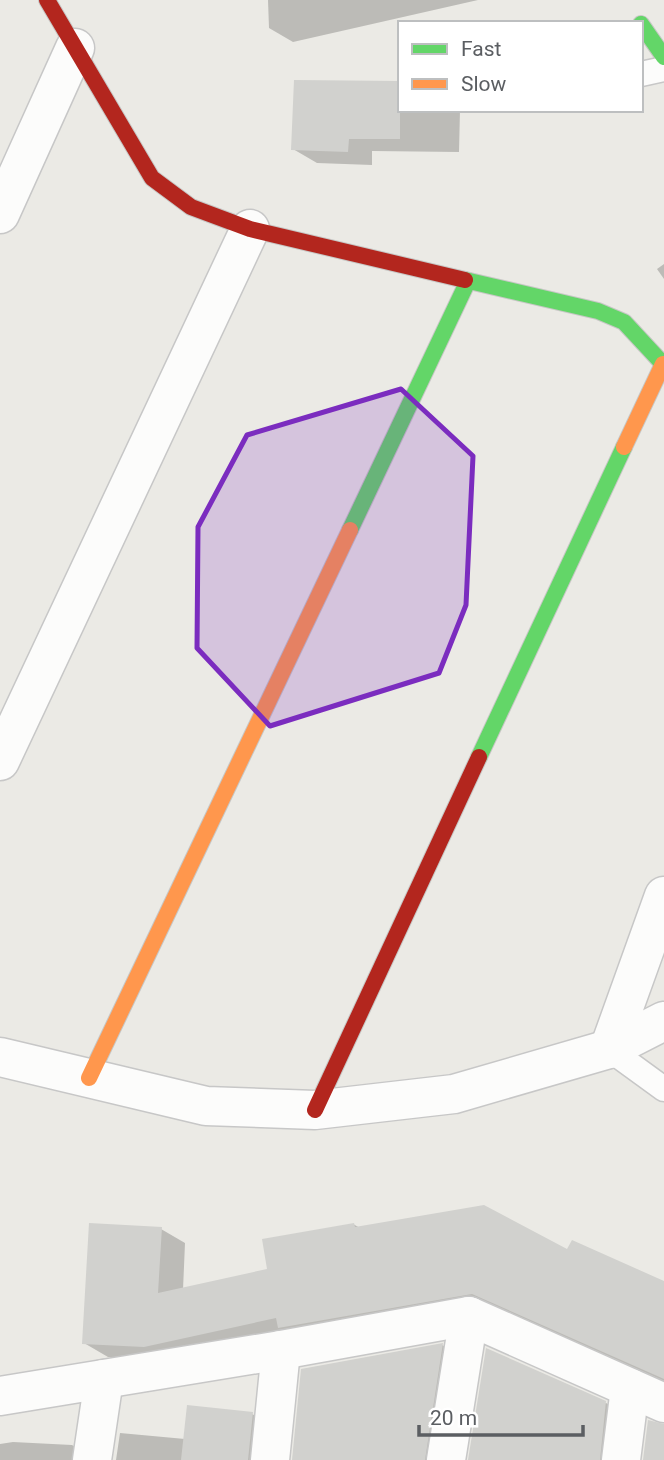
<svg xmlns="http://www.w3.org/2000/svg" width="664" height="1460" font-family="Roboto,sans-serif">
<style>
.shadow{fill:#0003}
.building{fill:#d1d1ce}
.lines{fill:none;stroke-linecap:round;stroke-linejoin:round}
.lane-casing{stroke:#c7c7c7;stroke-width:27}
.street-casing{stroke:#c7c7c7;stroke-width:41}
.fast-casing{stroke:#c7c7c5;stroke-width:18}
.slow-casing{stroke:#c7c7c5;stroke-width:18}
.jam-casing{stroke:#c7c7c5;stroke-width:18}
.lane{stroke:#fcfcfb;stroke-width:24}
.street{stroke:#fcfcfb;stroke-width:38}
.fast{stroke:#63d668;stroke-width:16}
.slow{stroke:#ff974d;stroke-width:16}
.jam{stroke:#b3261e;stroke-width:16}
.marked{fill:#7b2cbf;fill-opacity:0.2;stroke:#7b2cbf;stroke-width:5;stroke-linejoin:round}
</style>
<rect width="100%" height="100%" fill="#ebeae5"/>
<g class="shadow">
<path d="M268,0H478L293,42L269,28Z"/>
<path d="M400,110H460L459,152L372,151V165L317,163L293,149Z"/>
<path d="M664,264V279L657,269Z"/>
<path d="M353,1224L360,1228L568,1252L664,1283V1381L497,1307L303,1341L169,1360L108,1357L84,1343L161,1229L185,1243L183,1290L269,1270Z"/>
<path d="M442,1345L466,1359L450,1460H294Z"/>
<path d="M606,1403L630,1417L624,1460H470Z"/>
<path d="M252,1414L276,1428L273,1460H116L120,1433L185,1439Z"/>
<path d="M13,1442L72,1445L96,1460H0V1444Z"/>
</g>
<g class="building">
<path d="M294,80L400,81V139H349L348,152L291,150Z"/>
<path d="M484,1205L567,1249L572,1240L664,1281V1379L472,1294L278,1328L276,1318L144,1347L82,1344L89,1223L162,1227L158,1293L267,1269L262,1239L354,1223L355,1227Z"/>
<path d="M443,1343L425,1460H292L301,1369Z"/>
<path d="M486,1348L606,1401L600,1460H468Z"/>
<path d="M187,1405L253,1412L248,1460H181Z"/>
<path d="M648,1420L664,1424V1460H643Z"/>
</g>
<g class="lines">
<g class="lane-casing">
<g id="lane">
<path d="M641,74L664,69"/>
<path d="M609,1049L664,1089"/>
</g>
</g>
<g class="street-casing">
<g id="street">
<path d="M0,214L75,48"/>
<path d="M0,761L250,229"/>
<path d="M609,1049L664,896"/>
<path d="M0,1057L206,1106L315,1110L454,1094L609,1049L664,1021"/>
<path d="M0,1396L281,1350L469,1316L664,1403"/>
<path d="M92,1460L104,1379"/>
<path d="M270,1460L281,1350"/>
<path d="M446,1460L469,1316"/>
<path d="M621,1460L630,1388"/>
</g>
</g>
<g class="fast-casing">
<g id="fast">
<path d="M641,24L664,57"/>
<path d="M465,280L598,311L624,322L664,365"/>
<path d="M350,530L468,281"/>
<path d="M479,757L624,447"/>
</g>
</g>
<g class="slow-casing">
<g id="slow">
<path d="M624,447L663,364"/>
<path d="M89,1078L350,530"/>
</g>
</g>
<g class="jam-casing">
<g id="jam">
<path d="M47,0L152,178L191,207L250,229L465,280"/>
<path d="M315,1110L479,757"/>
</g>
</g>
<use href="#lane" class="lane"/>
<use href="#street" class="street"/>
<use href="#fast" class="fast"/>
<use href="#slow" class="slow"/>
<use href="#jam" class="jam"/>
</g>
<path class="marked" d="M401,389L473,456L466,605L439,673L270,726L197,648L198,527L247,435Z"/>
<rect x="398" y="21" width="245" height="91" fill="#ffffff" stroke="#bdbfc0" stroke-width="2"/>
<rect x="412" y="44" width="35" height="10" fill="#63d668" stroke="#bdbfc0" stroke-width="2"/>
<text x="461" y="56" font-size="21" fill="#5b5e62">Fast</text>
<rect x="412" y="79" width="35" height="10" fill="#ff974d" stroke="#bdbfc0" stroke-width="2"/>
<text x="461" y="91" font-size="21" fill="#5b5e62">Slow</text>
<path d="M419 1425v10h164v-10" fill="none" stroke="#5b5e62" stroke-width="3.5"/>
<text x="430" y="1425" font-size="21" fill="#5b5e62" stroke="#ffffff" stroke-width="5" paint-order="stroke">20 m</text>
</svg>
